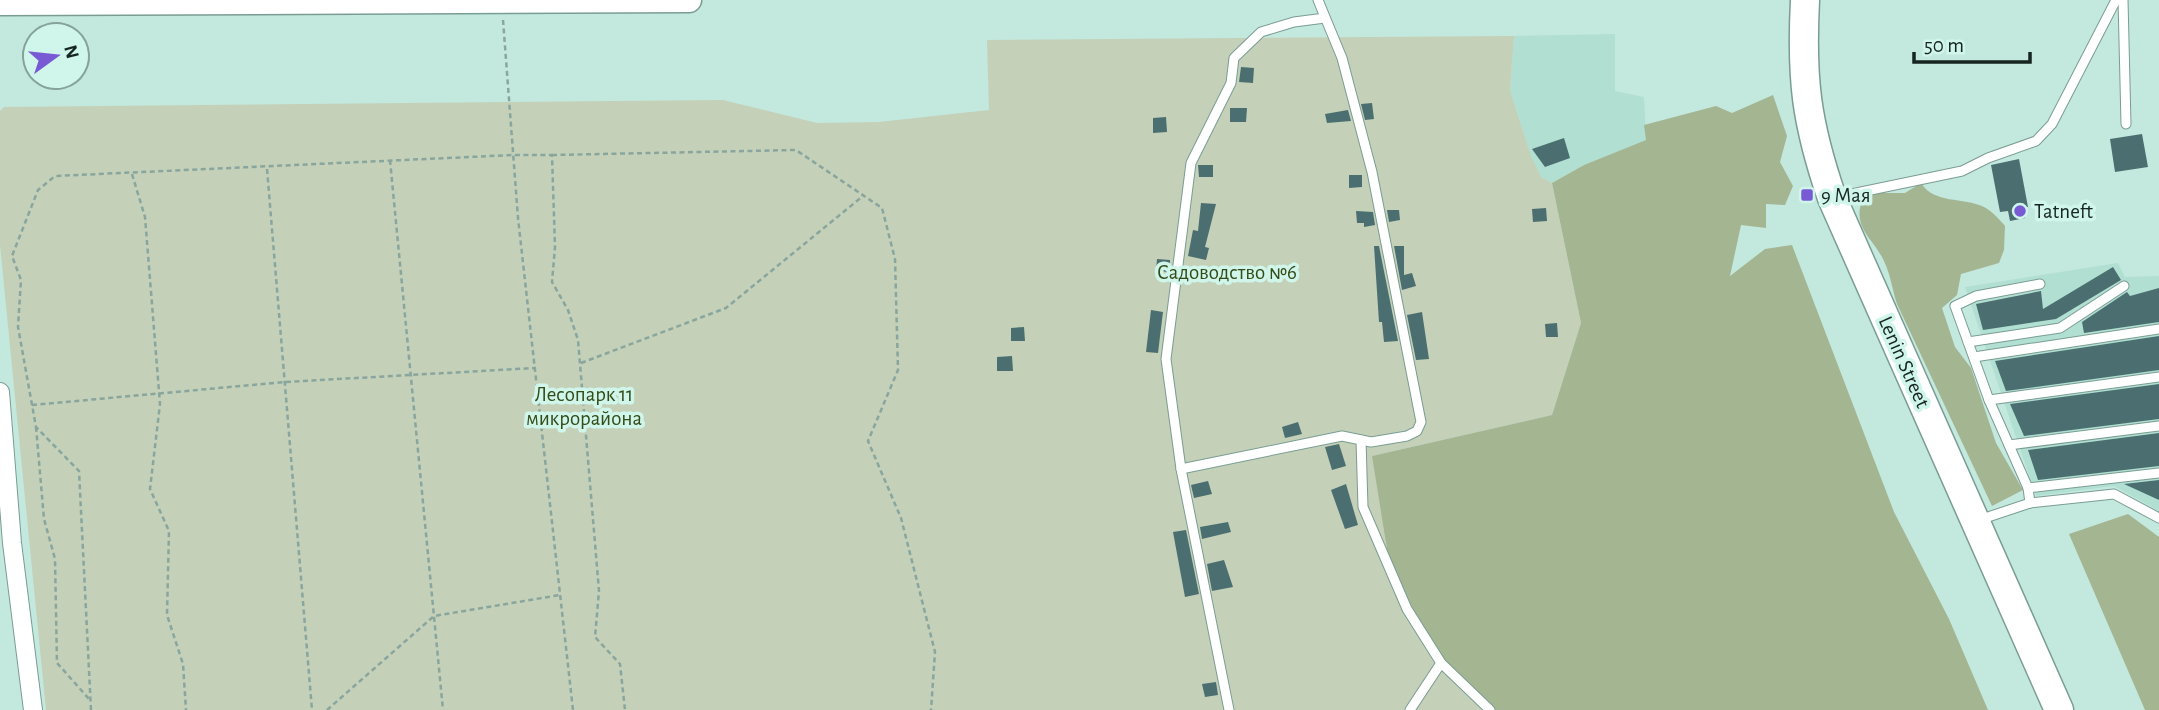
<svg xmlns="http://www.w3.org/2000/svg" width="2159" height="710" font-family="'Alegreya Sans',sans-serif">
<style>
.built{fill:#b1dfd1}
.green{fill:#c4d0b8}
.forest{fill:#a4b592}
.building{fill:#4b6f70}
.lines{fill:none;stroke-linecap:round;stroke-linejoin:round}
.lane-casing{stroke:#7a9d93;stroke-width:11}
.street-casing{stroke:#7a9d93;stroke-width:20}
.secondary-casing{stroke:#7a9d93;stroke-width:27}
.primary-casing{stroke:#7a9d93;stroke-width:31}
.path{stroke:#89a69e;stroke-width:2.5;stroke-dasharray:5 3.5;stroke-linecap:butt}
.lane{stroke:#fff;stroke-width:9}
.street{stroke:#fff;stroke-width:18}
.secondary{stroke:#fff;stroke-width:24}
.primary{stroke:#fff;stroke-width:28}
.poi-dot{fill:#785ad5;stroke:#d0f5ea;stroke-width:2.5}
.labels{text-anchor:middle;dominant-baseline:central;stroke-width:7;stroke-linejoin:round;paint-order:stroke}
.poi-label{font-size:21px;fill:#172521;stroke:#d0f5ea;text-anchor:start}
.park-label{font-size:21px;fill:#354b17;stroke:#d0f5ea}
.street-label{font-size:21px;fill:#172521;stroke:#d0f5ea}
</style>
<rect width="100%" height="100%" fill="#c3e8dd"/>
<g class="built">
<path d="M1615,34V91L1644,97L1646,140L1584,165L1552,183L1541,177L1531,156L1510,91L1514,36Z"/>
<path d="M2118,263L2125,277L2159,276V511L2114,486L2036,496L1965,287Z"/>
</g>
<path class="green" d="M1514,36L1510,91L1531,156L1541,177L1552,183L1581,323L1552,415L1372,456L1490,710H46L0,245V111L4,107L723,100L817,123L879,122L989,110L987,40Z"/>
<g class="forest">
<path d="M1773,95L1787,136L1780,162L1793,186L1785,205L1766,204V228L1741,225L1730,276L1765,249L1792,245L1894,512L1949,619L1988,710H1490L1440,667L1388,555L1372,456L1552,415L1581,323L1552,183L1584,165L1646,140L1644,125L1716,106L1732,113Z"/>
<path d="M1921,183C1934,204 1963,197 1984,207C1992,211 1999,219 2005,226L2004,250L1999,263L1961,274L1957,295L1942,308L1955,347L1971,368L1996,443L2023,490L1992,506L1897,304C1892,289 1891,276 1884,261C1874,239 1852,228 1862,201L1876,193H1905Z"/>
<path d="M2128,514L2159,537V710H2145L2069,534Z"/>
</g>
<g class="building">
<path d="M1241,67L1254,68L1253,83L1239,82Z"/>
<path d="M1372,103L1374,119L1365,120L1361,104Z"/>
<path d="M1230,108H1247L1246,122H1230Z"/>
<path d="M1348,110L1351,121L1327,123L1325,114Z"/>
<path d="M1166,117L1167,132L1153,133V118Z"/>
<path d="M2142,134L2148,167L2115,172L2110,139Z"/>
<path d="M1564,138L1570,158L1545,167L1532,149Z"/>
<path d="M2019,159L2028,207L2022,208L2025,218L2010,221L2008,211L2000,212L1991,165Z"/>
<path d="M1198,165H1213V177H1199Z"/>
<path d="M1349,175H1362V187L1349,188Z"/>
<path d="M1201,203L1216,204L1205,247L1209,248L1206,260L1188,256L1193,230L1198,231Z"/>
<path d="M1546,208L1547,221L1533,222L1532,209Z"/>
<path d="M1387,210H1399L1400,220L1389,222Z"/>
<path d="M1356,211L1373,212L1375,225L1364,227V223H1357Z"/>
<path d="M1374,246H1379L1398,341L1384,342L1382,322H1379Z"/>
<path d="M1394,246H1404V275L1412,273L1416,286L1402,290Z"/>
<path d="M1157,259L1170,260V272L1156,271Z"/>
<path d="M2113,267L2121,280L2056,319L1983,330L1976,304L2041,291L2043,309Z"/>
<path d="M2159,288V322L2084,333L2082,322L2127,292L2130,296Z"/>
<path d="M1151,310L1163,312L1158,353L1146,352Z"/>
<path d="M1422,312L1429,359L1416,360L1407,315Z"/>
<path d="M1557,323L1558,337H1546L1545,324Z"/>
<path d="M1024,327L1025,341H1011V328Z"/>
<path d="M2159,336V370L2006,391L1995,361Z"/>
<path d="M1012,356L1013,371H997V357Z"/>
<path d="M2159,384V419L2024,436L2010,404Z"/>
<path d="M1298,422L1302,434L1285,438L1282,427Z"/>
<path d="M2159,433V466L2038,480L2028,450Z"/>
<path d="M1339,444L1346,466L1332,470L1325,447Z"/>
<path d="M2159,480V500L2124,484Z"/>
<path d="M1208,481L1212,494L1194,498L1191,485Z"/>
<path d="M1346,484L1358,525L1345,529L1331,490Z"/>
<path d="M1228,522L1231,532L1202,539L1200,527Z"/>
<path d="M1186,530L1199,594L1185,597L1173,532Z"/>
<path d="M1224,560L1233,587L1212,591L1207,564Z"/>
<path d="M1216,682L1218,695L1205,697L1202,684Z"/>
</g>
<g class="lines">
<g class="lane-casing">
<g id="lane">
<path d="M2123,0L2126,124"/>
<path d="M1837,197L1962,171L1988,158L2036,141L2052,124L2116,0"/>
<path d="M1968,342L2060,328L2124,286"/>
<path d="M1974,357L2159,329"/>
<path d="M1989,400L2159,377"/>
<path d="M1361,440L1363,507L1407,609L1441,663L1490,710"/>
<path d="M2009,445L2159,426"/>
<path d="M1181,469L1166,359L1191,163L1231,83L1234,58L1261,32L1294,22L1325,18"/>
<path d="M2028,488L2159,473"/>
<path d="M2030,503L2114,494L2159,518"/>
<path d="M1979,520L2030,503L2028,488L1989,400L1955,306L1976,296L2040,284"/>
<path d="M1229,710L1181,469L1342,436L1371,442L1407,436L1417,431L1421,422L1372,172L1342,58L1318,0"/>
<path d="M1410,710L1441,663"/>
</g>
</g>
<g class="street-casing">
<path id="street" d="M0,392L12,543L33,710"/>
</g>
<g class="secondary-casing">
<path id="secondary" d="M0,3L689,0"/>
</g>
<g class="primary-casing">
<path id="primary" d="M1805,0C1801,79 1806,122 1832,198L2059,710"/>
</g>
<g class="path">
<path d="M503,20L518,218L573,710"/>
<path d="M552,155L796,150L882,208L895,259L898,370L868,441L901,518L935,652L931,710"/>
<path d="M390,160L443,710"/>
<path d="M267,169L312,710"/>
<path d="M132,174L145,217L160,404L150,489L169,531L167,615L183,664L186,710"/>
<path d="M581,363L726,308L863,196"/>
<path d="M32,405L285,382L535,368"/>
<path d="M36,427L44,519L55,559L57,663L90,700"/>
<path d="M91,710L79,471L36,427L18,327L21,280L12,256L38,190L55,176L513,155H552L555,247L552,282L568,310L578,340L599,591L595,637L620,664L625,710"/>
<path d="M327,710L434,616L560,595"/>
</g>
<use href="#lane" class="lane"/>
<use href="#street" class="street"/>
<use href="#secondary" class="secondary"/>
<use href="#primary" class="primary"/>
</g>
<g class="poi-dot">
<rect x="1800" y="188" width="14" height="14" rx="3.5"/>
<circle cx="2020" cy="211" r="7"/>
</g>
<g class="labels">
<g class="poi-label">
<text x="1821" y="195">9 Мая</text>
<text x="2034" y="211">Tatneft</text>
</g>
<g class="park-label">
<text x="1227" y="272">Садоводство №6</text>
<text x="584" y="394">Лесопарк 11<tspan x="584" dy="24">микрорайона</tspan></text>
</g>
<g class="street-label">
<text transform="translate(1904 362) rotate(66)">Lenin Street</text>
</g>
</g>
<g transform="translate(56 56) rotate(75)"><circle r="33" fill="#d0f5ea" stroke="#86a29a" stroke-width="2"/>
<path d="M0-5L12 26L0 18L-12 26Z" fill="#785ad5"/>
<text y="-10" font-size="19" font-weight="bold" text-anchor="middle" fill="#172521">N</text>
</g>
<path d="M1914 52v10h116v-10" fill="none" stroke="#172521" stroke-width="3.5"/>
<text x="1924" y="52" font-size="21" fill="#172521" stroke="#d0f5ea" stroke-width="5" paint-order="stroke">50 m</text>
</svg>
